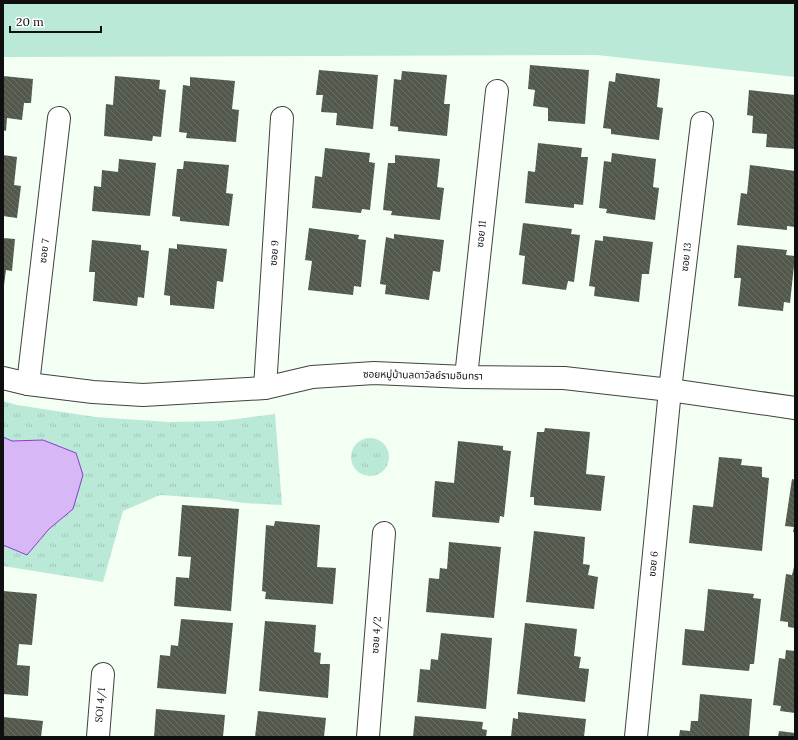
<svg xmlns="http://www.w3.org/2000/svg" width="798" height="740" font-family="Lora,'Noto Sans Thai',serif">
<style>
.grass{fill:#bbe9d8}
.park{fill:url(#park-tufts)}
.water{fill:#d7b7f6;stroke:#8a3fcc}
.building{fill:url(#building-back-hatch)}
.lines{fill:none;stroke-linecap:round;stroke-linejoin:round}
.minor-casing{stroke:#424242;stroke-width:24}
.minor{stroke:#fff;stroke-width:22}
.labels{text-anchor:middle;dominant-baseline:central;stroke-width:4;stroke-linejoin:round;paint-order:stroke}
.street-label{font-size:10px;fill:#0f0f0f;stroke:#fff}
</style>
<defs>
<pattern id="park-tufts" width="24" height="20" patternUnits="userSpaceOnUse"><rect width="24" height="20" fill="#bbe9d8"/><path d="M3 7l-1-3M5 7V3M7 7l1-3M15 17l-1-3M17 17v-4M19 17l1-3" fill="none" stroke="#a0c7b8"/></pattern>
<pattern id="building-back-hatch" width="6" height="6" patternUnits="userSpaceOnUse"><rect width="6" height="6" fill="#52584c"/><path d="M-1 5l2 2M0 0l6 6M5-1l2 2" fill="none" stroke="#6b7067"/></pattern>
</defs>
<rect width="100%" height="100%" fill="#f3fff2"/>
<path class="grass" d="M3,3H795V77L597,55L3,57Z"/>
<g class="park">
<path d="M3,401L17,405L95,417L169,422L220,421L275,414L282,505L244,503L217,499L160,495L123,511L103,582L3,566Z"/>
<circle cx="370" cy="457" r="19"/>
</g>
<path class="water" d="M3,437L12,441L43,440L76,453L83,475L73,509L49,529L27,555L3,545Z"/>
<g class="building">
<path d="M530,65L589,70L585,124L548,121V108L533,106L535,90L528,89Z"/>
<path d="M319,70L378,75L373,129L336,125L337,113L321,112L323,95H316Z"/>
<path d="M402,71L447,75L444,104H450L447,136L398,131V127L390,126L394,79L401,80Z"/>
<path d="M616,73L660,79L657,107L663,108L659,140L611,134V129L603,128L609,81L615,82Z"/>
<path d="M3,76L33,79L31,103H24L22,120L7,118L6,131L3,130Z"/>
<path d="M115,76L160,80L159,89L166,90L161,137L153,136L152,141L104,136L106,104L113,105Z"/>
<path d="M190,77L235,81L232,109L239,110L236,142L186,138L187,133L179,132L183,85L190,86Z"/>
<path d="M749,90L795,95V149L766,147L767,134L752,133L753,116L747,115Z"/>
<path d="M538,143L582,148L581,157H588L583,205L574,204V208L525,203L528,171L535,172Z"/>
<path d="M325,148L370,153L369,162L375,163L370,210L362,209L361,213L312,208L315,176L322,177Z"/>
<path d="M612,153L656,159L653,187L659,188L655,220L606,213L607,209L599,208L604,161L611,162Z"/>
<path d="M3,155L17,157L14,185L21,186L17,218L3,216Z"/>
<path d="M395,155L440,159L437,187L444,188L440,220L391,215L392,211L383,210L388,163H395Z"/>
<path d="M119,159L156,163L150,216L92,211L94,186L101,187L102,170L118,172Z"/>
<path d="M184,161L229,165L226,193L233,194L229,226L180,221V217L172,216L177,169H183Z"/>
<path d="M750,165L795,171L794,179H795V227L787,226V230L737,225L741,193L747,194Z"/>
<path d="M523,223L572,229L571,234L580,235L574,282L568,281L566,290L522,284L525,256L519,255Z"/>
<path d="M309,228L359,235L358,239L366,240L361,287L354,286L353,295L308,290L312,261L305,260Z"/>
<path d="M394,234L444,240L440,272L433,271L429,300L385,294L386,285L380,284L386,237L394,239Z"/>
<path d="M603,236L653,242L649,274H642L639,302L594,296L595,287L589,286L595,240L603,241Z"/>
<path d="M3,238L15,239L12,271L6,270L4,285H3Z"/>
<path d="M92,240L141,245V250L149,251L144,298L138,297L137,306L93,301L95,272H89Z"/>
<path d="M177,244L227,249L223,282L217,281L214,309L170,305V296L164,295L169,248L177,249Z"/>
<path d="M737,245L787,250L786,255L795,256L790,303L784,302L783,311L738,306L741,278H734Z"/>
<path d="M545,428L590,432L586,474L605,476L601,511L534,505V497H530L537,432H544Z"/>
<path d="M458,441L503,446V450L511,451L504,517L500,516L499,523L432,517L435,481L454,483Z"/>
<path d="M719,457L742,459L741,465L762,467V477L769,478L762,551L689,543L693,505L713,507Z"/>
<path d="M792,479L795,480V532H793L794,527L785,526Z"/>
<path d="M182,505L239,509L231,611L174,606L176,577L189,578L191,557L178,556Z"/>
<path d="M275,521L320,525L317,567L336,568L333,604L265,599L266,592L262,591L266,525L274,526Z"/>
<path d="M534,531L585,537L583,564L590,565L588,575L598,577L594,609L526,602Z"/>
<path d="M449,542L501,547L494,618L426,612L429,578L439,579L440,568L447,569Z"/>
<path d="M794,567H795V628L788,627V622L780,621L786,574L792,575Z"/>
<path d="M708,589L754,594L753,598L761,599L754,664H750L749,671L682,665L685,629L704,631Z"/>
<path d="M3,591L37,594L32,645L19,644L17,665L30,666L28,696L3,694Z"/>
<path d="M181,619L233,623L226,694L157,688L160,655L170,656L171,645L178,646Z"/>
<path d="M265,621L316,625L314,652L321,653L320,664H330L328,698L259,691Z"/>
<path d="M525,623L577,629L574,656L581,657L579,668L589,669L585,702L517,694Z"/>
<path d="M441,633L492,638L486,709L417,702L420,669L430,670L431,659L438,660Z"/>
<path d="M786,650L795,651V713L780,711L781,706L773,705L779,658L785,659Z"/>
<path d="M700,694L752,699L749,737H679L680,730L690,731L691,721H698Z"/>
<path d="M156,709L225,715L223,737H154Z"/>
<path d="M258,711L326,718L324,737H255Z"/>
<path d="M518,712L586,719L584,737H511L513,718L518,719Z"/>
<path d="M415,716L483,722L482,729L487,730L486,737H413Z"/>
<path d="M3,717L43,721L41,737H3Z"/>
<path d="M779,731L795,733V737H778Z"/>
</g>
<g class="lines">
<g class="minor-casing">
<g id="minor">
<path d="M466,377L497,91"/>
<path d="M3,378L28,384L93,392L143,395L265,388L312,377L374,373L466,377L564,378L670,390L795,408"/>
<path d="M28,384L59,118"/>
<path d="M265,388L282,118"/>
<path d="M98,737L103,674"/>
<path d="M368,737L384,533"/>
<path d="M636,737L670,390L702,123"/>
</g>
</g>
<use href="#minor" class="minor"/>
</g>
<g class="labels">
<g class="street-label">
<text transform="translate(481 234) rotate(-84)">ซอย 11</text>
<text transform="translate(44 251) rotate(-83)">ซอย 7</text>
<text transform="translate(274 253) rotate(-86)">ซอย 9</text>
<text transform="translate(686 257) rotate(-83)">ซอย 13</text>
<text transform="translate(423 375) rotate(1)">ซอยหมู่บ้านลดาวัลย์รามอินทรา</text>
<text transform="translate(653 564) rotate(-84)">ซอย 6</text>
<text transform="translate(376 635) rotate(-86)">ซอย 4/2</text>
<text transform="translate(100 705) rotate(-85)">SOI 4/1</text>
</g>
</g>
<rect width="798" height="740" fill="none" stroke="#0f0f0f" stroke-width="8"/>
<path d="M10 26v6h91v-6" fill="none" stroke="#0f0f0f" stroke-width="2"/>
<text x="16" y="26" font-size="12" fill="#0f0f0f" stroke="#ffffff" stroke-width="3" paint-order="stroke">20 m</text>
</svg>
